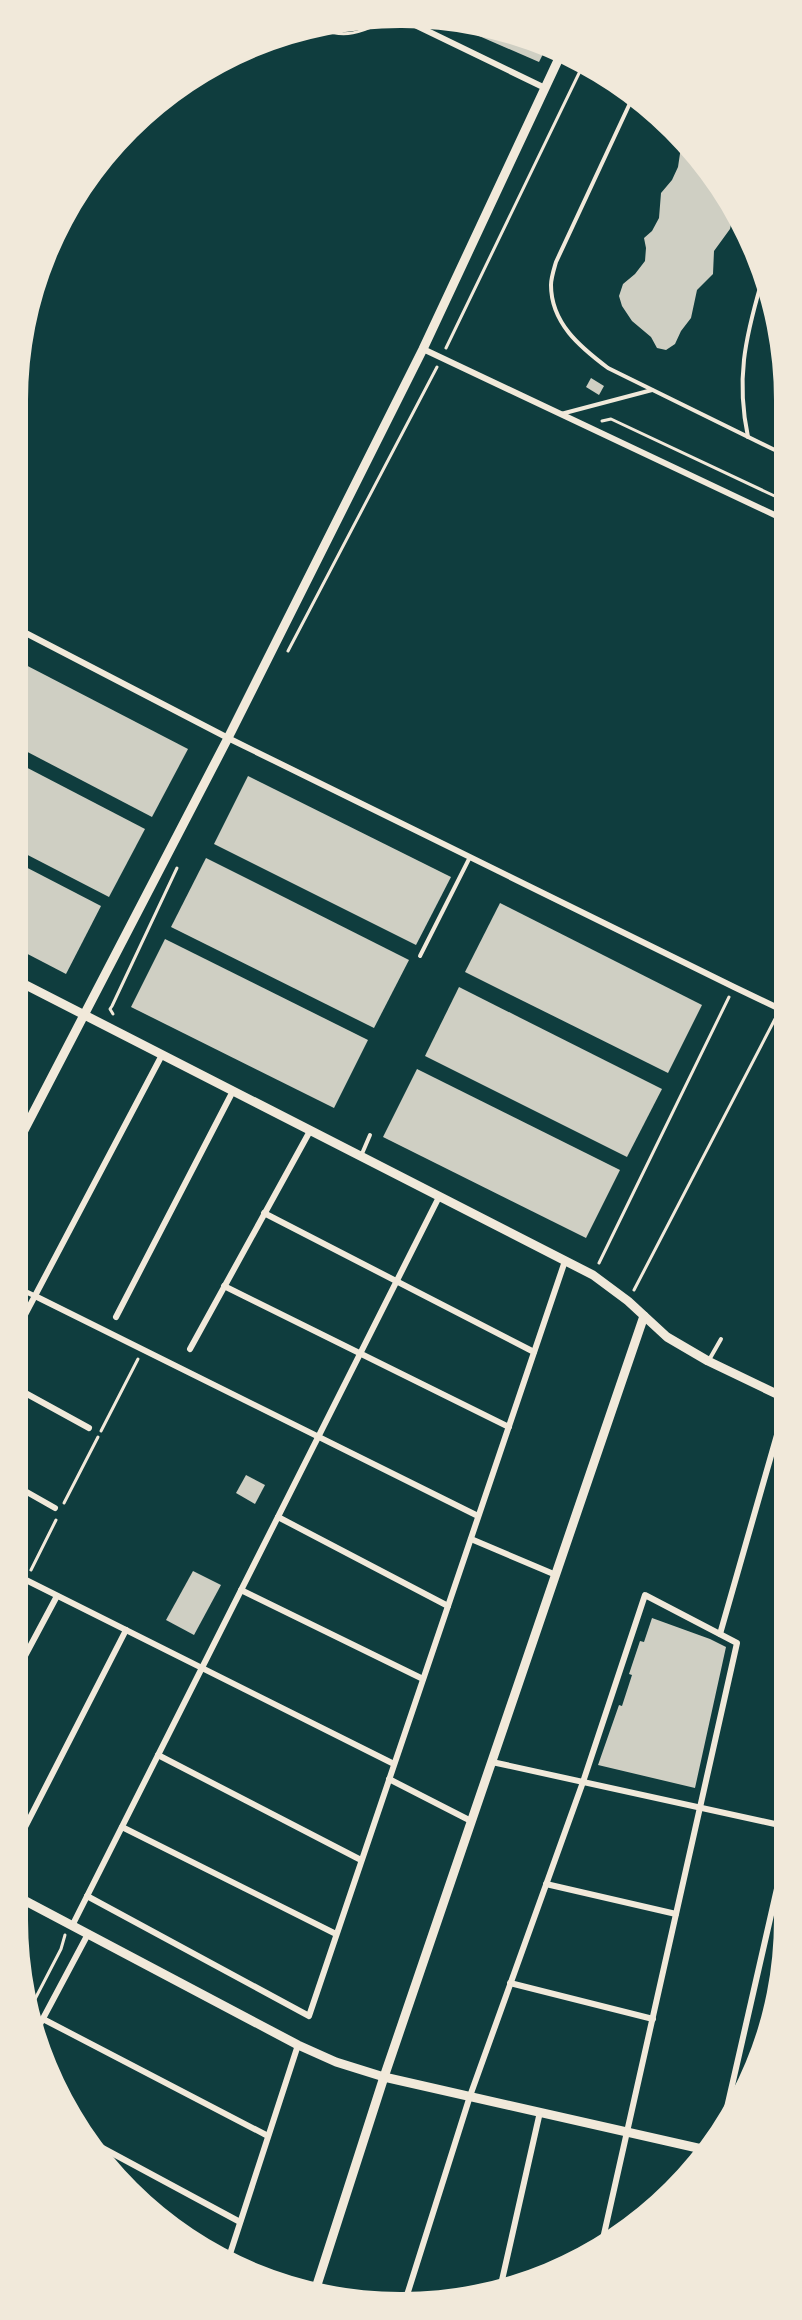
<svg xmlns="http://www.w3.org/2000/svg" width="802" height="2320" font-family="Montserrat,sans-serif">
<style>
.building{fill:#cfcfc3}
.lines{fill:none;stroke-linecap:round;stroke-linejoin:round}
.path{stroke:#f1e9da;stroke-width:3}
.service{stroke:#f1e9da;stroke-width:4}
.pedestrian{stroke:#f1e9da;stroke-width:5}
.minor{stroke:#f1e9da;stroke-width:6}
.tertiary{stroke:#f1e9da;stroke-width:9}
</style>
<rect width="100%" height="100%" fill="#0f3d3e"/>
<g class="building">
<path d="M463,29L500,31L545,50L539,62Z"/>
<path d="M684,144L689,148L733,215L730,229L714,251L713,274L697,290L691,318L681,331L675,344L666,350L657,348L651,337L632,321L622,306L619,296L623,284L635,274L645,261L646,248L644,238L652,231L659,218L661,193L672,180L678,167L681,147Z"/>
<path d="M591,378L604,386L599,395L586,387Z"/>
<path d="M18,661L188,749L152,817L18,747Z"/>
<path d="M18,763L145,829L109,897L18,850Z"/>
<path d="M248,776L451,877L416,945L214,844Z"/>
<path d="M206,858L409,960L374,1028L171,927Z"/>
<path d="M18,863L101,906L66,974L18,949Z"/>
<path d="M500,903L702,1005L668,1073L465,972Z"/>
<path d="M165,939L368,1040L334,1108L131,1007Z"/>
<path d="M459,987L662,1089L627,1157L425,1056Z"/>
<path d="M417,1069L620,1170L586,1238L383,1137Z"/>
<path d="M246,1475L265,1485L255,1504L236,1493Z"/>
<path d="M193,1571L221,1585L194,1635L166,1620Z"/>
<path d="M652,1618L710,1639L726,1647L695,1788L598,1765L619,1705L622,1706L632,1675L629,1674L640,1641L644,1642Z"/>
</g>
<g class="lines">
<g class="path">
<path d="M324,30C345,38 361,32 381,23"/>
<path d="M446,348L583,65"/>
<path d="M602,421L611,419L781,499"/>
<path d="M288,651L437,367"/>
<path d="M113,1014L110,1009L112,1006L177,868"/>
<path d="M18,1094L23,1096"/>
<path d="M599,1263L729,997"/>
<path d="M634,1290L775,1019"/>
<path d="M101,1431L138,1359"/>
<path d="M64,1503L98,1437"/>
<path d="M31,1570L56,1520"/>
<path d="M34,2001L61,1949L65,1935"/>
</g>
<g class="service">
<path d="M631,101L556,262C554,269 551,278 551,285C551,323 580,347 608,368L781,453"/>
<path d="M561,414L652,390"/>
<path d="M748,437C736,380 745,339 761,284"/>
<path d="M420,956L470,857"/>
<path d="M361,1156L370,1135"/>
<path d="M709,1360L721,1339"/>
</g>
<path class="pedestrian" d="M18,1288L35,1296"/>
<g class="minor">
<path d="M415,25L545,88"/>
<path d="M423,349L781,518"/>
<path d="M18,629L228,738L734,987L780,1009L782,1004"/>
<path d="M264,1213L534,1352"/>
<path d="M224,1286L509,1427"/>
<path d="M35,1296L478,1516"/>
<path d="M116,1317L233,1091"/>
<path d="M18,1328L162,1055"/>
<path d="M190,1349L310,1131"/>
<path d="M18,1389L89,1428"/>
<path d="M18,1487L55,1508"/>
<path d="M278,1517L448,1606"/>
<path d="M471,1539L556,1575"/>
<path d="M18,1576L394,1764"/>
<path d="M241,1590L423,1679"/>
<path d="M720,1634L783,1414"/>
<path d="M18,1669L57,1596"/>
<path d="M158,1755L361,1860"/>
<path d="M492,1762L784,1826"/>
<path d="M389,1779L471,1821"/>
<path d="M122,1827L336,1934"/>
<path d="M18,1841L126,1630"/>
<path d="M546,1884L676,1914"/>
<path d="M87,1896L309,2016L565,1261"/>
<path d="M72,1926L439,1197"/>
<path d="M510,1983L653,2019"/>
<path d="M43,2019L268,2136"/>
<path d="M39,2026L88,1934"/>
<path d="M723,2125L784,1858"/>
<path d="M97,2145L240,2222"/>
<path d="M228,2260L298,2045"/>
<path d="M500,2289L540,2112"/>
<path d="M326,2291L359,2298"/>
<path d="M407,2295L470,2096L583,1782L645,1595L737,1643L602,2243"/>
</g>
<g class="tertiary">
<path d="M18,981L593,1275L628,1301L667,1337L708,1361L783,1397"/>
<path d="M18,1142L228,738L423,349L560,56"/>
<path d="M18,1897L298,2045L336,2062L384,2077L702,2149"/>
<path d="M316,2288L384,2077L644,1316"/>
</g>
</g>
<path d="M0 0H802V2320H0ZM400 28H402A372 372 0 0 1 774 400V1920A372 372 0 0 1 402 2292H400A372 372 0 0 1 28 1920V400A372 372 0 0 1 400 28Z" fill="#f1e9da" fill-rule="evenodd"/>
</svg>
